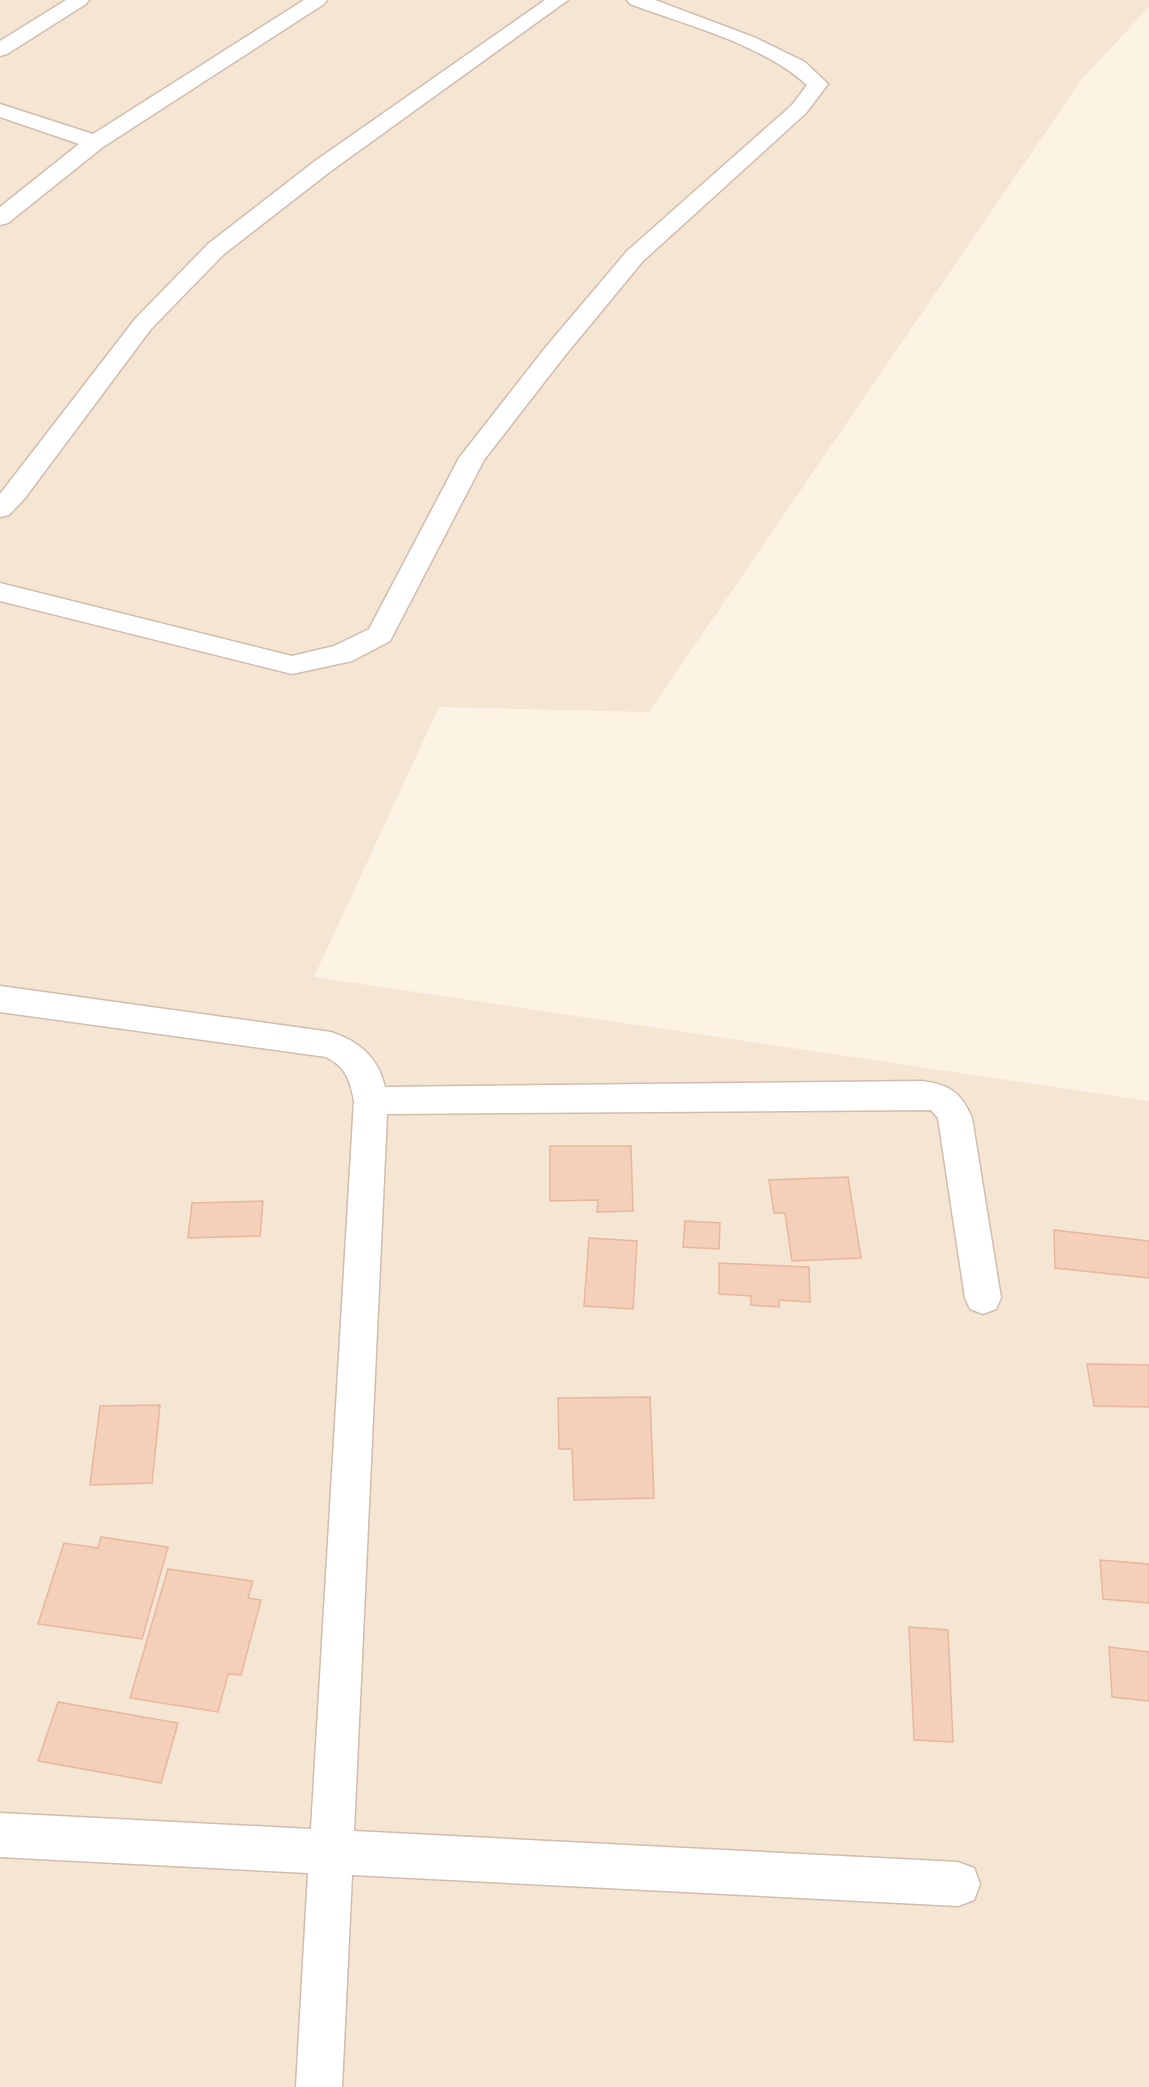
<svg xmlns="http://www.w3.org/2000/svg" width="1149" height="2087" font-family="'Titillium Web',sans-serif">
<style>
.residential{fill:#f5e5d3}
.building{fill:#f4d0bb;stroke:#e8b69b;stroke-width:1.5}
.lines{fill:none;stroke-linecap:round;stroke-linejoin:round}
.street-casing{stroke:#d2bcad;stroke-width:3}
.street{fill:#fff;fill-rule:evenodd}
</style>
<rect width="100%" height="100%" fill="#fdf3e5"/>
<path class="residential" d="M0,0H1149V7L1082,79L649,712L439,707L314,977L1149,1101V2087H0Z"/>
<g class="building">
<path d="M550,1146H631L633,1211L597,1212L598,1200L550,1201Z"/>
<path d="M848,1177L861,1258L792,1261L785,1213H774L769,1180Z"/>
<path d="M263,1201L260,1236L188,1238L192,1203Z"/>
<path d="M685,1221L720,1223L719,1249L683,1247Z"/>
<path d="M1054,1230L1149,1241V1278L1055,1268Z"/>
<path d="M589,1238L637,1241L633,1309L584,1306Z"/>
<path d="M719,1263L809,1267L810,1302L779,1300V1307L751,1305V1296L719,1294Z"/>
<path d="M1087,1364L1149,1365V1407L1094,1406Z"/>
<path d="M650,1397L654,1498L574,1500L572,1449H559L558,1398Z"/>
<path d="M160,1405L152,1483L90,1485L100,1406Z"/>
<path d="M101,1537L168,1547L142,1639L38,1624L64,1543L98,1548Z"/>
<path d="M1100,1560L1149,1564V1603L1103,1599Z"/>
<path d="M168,1569L253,1581L248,1598L261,1600L241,1675L228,1674L218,1712L130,1698Z"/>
<path d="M909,1627L948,1630L953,1742L914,1740Z"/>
<path d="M1109,1647L1149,1652V1701L1112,1697Z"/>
<path d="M58,1702L178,1723L161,1783L38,1761Z"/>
</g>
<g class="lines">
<g class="street-casing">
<g id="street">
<path d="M66,0H89L86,4L7,54L0,56V41Z"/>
<path d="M304,0H327L324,4L103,147L8,223L0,225V207L79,144L0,117V104L93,134Z"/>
<path d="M545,0H568L331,171L224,254L151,329L25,498L9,515L0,517V494L135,319L208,244L315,161Z"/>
<path d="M627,0H655L756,38L805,62L828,84L806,113L643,261L563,358L484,460L390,641L352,661L292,674L0,601V583L292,656L334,646L369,629L459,458L545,348L627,251L792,105L807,85C762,44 686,25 630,4Z"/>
<path d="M0,986L331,1032C360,1042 378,1057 385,1087L921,1081C949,1084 961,1092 972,1118L1001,1298L996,1309L983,1314L970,1309L965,1298L938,1118L931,1110L387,1114L354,1831L958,1862L974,1868L980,1884L974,1900L958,1906L352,1875L342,2087H296L308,1873L0,1857V1813L311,1829L354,1101C350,1080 346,1067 326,1057L0,1012Z"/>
</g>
</g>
<use href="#street" class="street"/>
</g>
</svg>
